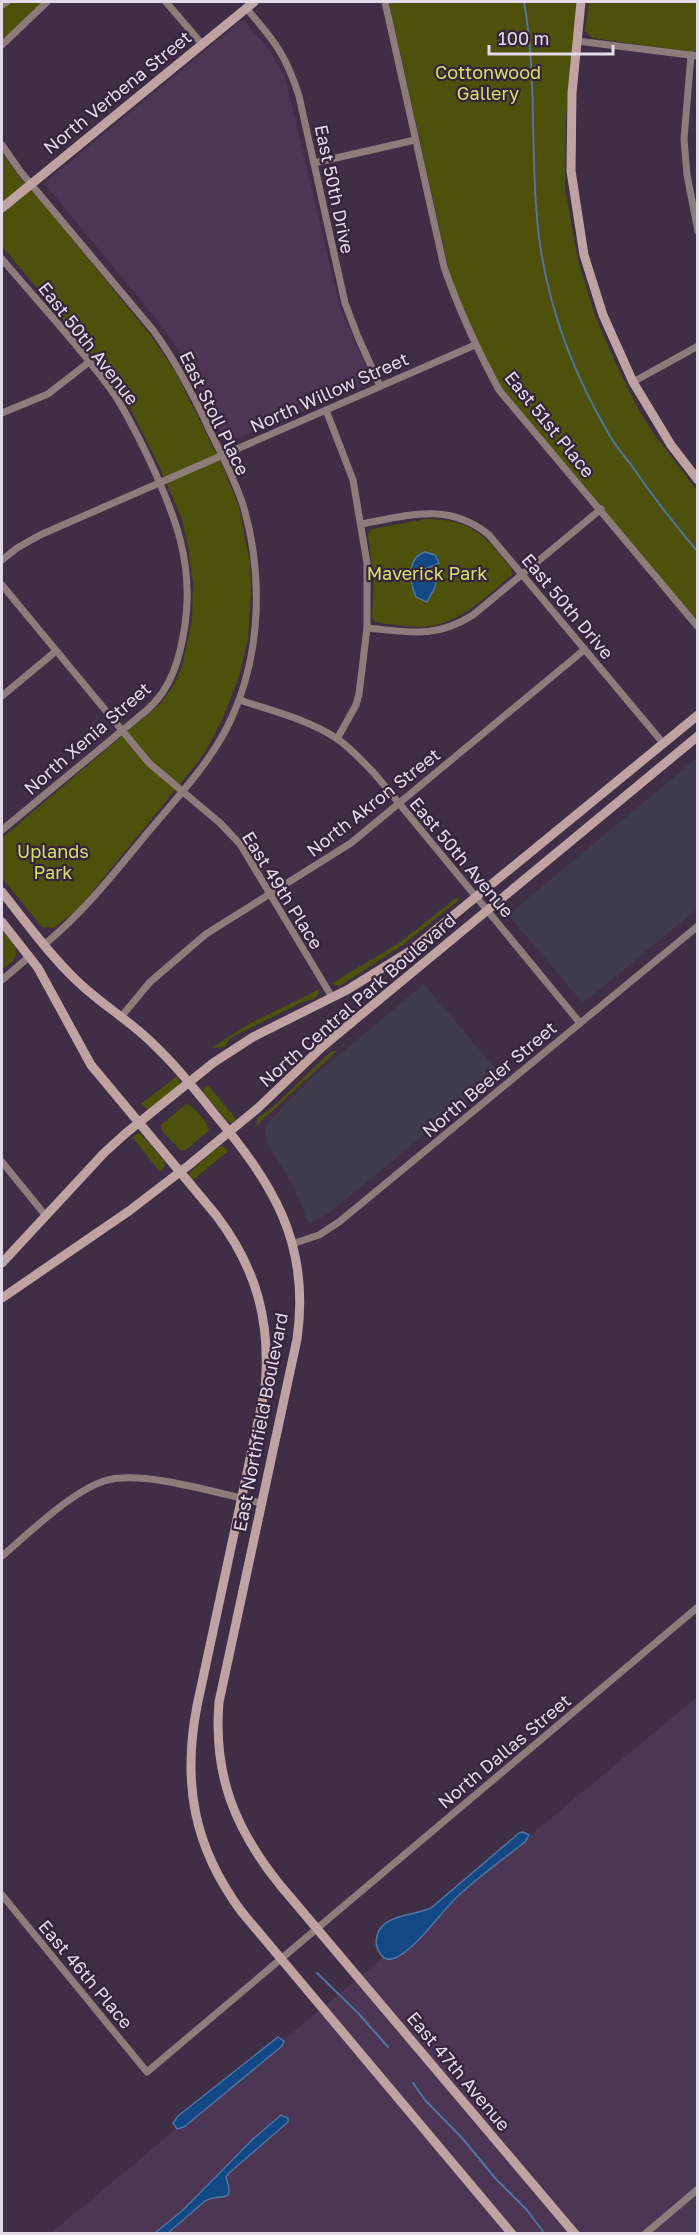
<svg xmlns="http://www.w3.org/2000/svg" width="699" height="2235" font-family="'Golos Text',sans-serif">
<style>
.commercial{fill:#3e3b4d}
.built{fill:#4c3654}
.green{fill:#4e510b}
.water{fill:#124985;stroke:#5174a3;stroke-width:1.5}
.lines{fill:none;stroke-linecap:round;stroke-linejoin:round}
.stream{stroke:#5174a3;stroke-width:2}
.street{stroke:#8e7c7c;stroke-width:7}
.secondary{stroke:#bfa3a3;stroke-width:9}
.labels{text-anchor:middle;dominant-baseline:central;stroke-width:4.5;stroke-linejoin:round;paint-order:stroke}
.park-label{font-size:18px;fill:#d9e067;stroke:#36243c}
.street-label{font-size:18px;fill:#e4d9e8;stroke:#36243c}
</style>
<rect width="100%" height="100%" fill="#402e47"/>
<g class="commercial">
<path d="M697,758V909L587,1000L582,1002L511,918L509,914Z"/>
<path d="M424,984L499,1073L328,1214L309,1224L293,1185L267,1143L265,1132L267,1124L308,1081Z"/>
</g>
<g class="built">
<path d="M243,19L270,51L285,77L340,307L372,382L226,443L182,355L158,321L44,183Z"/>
<path d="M697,1697V2233H51Z"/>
</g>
<g class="green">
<path d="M7,2H47L2,45V5Z"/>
<path d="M389,2H577L566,117L565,188L578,260L595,316L616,364L640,412L656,437L697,490V623L500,386L478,346L450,275Z"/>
<path d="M589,2H697V53L592,38L585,31Z"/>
<path d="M2,153L20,178L41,201L151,336L176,373L223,467L239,507L250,563L251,594L248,639L239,677L222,720L204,754L185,778L79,908L54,928L42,927L2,878V838L161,703L175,683L182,666L192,620L193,584L188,547L182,519L160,468L120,388L2,246Z"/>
<path d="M426,519C472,519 484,535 511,568L512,575C484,598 457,627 418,627C404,627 389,624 375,622L372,618L374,583L368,534L372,529Z"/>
<path d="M457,897L459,900L404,944L340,986L331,984L399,943Z"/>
<path d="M2,930L14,945L17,953L13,961L2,970Z"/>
<path d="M320,989L316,998L305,1001L230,1038L225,1047L211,1048L249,1024Z"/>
<path d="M332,1051H337L256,1126L258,1117C269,1114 316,1064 332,1051Z"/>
<path d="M177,1076L180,1081L178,1086L148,1110L141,1104Z"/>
<path d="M208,1085L236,1119L232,1123L228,1122L203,1092L204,1088Z"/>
<path d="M186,1104C195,1107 206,1121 209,1130L186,1150L181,1151L161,1130V1125Z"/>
<path d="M138,1133L142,1135L164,1161L165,1166L160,1172L132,1137Z"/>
<path d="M223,1146L228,1151L193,1180L189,1175L191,1171L218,1147Z"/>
</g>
<g class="water">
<path d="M425,552L435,555L439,563L425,569L438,576L434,589L427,602L416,597C410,583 406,558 425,552Z"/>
<path d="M523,1832L529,1835L525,1842C502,1860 478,1877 457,1897C440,1913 416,1949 395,1958C382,1964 374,1947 377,1936C382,1914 414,1916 431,1908L519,1833Z"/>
<path d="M278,2037L284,2041L282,2046L184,2127L177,2129L173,2123L178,2116Z"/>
<path d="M281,2115L288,2118V2122L229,2173L226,2177C235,2207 222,2191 205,2201L168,2233H155L183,2210L253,2139Z"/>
</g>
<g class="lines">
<g class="stream">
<path d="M524,2C538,79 529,159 539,237C548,307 574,375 610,436C617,448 626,458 634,469C654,498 675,525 698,552"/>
<path d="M317,1973L359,2014L388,2047"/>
<path d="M413,2083L425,2100L463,2139L495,2178L526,2209L545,2234"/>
</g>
<g class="street">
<path d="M166,2L202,44"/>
<path d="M385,2L444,267C459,310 477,349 499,390L698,627"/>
<path d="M2,5L7,2"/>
<path d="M246,8C274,40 286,55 299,96L345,303L358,337L380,386"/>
<path d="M577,41L698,56"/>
<path d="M2,45L47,2"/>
<path d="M691,55L684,139L687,175L698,231"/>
<path d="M2,145L20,171L153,330C177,363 194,396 211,433C223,457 236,482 244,508C263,575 261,653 232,717C213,760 179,795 149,831C116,871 85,911 45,944"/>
<path d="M314,163L415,140"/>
<path d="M2,259C38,302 79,345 112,391C127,413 138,436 149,459C175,515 194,563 185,625C180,658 172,688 147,710L2,830"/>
<path d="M633,382L698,346"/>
<path d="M326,410L353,480L367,563V628L359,694L356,705L337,739"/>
<path d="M2,413L48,394L89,362"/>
<path d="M362,524C408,515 449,502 489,535L663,743"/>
<path d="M2,560L17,548L40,535L475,345"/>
<path d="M2,585L149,763L220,823L240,844L332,997"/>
<path d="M367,628C409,632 435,639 473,615L601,509"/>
<path d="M2,696L56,651"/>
<path d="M240,700C272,711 307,719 336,738C350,747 362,761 374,773L580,1023"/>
<path d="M2,980L30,956"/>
<path d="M121,1017L150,982L206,934L351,843L584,650"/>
<path d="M2,1162L46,1216"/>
<path d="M292,1244L319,1235L339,1222L698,926"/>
<path d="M2,1556C29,1533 71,1492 104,1481C141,1469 221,1494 261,1503"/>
<path d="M2,1895L147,2072L698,1607"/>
<path d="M645,2234L698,2189"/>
</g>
<g class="secondary">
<path d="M581,2L572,93L571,171L584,255L603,315L633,382L671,445L698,480"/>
<path d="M2,208L254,2"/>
<path d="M2,892C25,921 48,953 75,979C98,1002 126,1018 149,1040C173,1062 193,1087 213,1112C272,1183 311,1242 297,1339L219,1702C213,1775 235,1829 280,1885L575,2234"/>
<path d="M2,922L38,968L91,1065L216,1215C257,1269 271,1322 265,1389L197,1706C182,1784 194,1847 241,1911L512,2234"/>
<path d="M2,1263L104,1153L126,1133L213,1063L253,1037L347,990L410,951L698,715"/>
<path d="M2,1298L129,1211L189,1165L258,1108L322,1047L698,736"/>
</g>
</g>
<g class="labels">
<g class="park-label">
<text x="488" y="72">Cottonwood<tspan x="488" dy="21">Gallery</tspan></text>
<text x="427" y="573">Maverick Park</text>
<text x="53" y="851">Uplands<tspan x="53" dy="21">Park</tspan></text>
</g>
<g class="street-label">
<text transform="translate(117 92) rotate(-39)">North Verbena Street</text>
<text transform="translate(335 189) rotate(78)">East 50th Drive</text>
<text transform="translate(89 343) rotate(52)">East 50th Avenue</text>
<text transform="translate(329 392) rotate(-24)">North Willow Street</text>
<text transform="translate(215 413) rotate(64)">East Stoll Place</text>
<text transform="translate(550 424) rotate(51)">East 51st Place</text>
<text transform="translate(568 606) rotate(50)">East 50th Drive</text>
<text transform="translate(87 738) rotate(-41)">North Xenia Street</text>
<text transform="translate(373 802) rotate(-38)">North Akron Street</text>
<text transform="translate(462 857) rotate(50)">East 50th Avenue</text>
<text transform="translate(283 890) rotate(58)">East 49th Place</text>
<text transform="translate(357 1000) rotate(-41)">North Central Park Boulevard</text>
<text transform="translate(489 1079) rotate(-40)">North Beeler Street</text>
<text transform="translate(260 1422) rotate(-79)">East Northfield Boulevard</text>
<text transform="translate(504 1751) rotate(-40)">North Dallas Street</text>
<text transform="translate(86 1974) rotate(50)">East 46th Place</text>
<text transform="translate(459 2071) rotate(50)">East 47th Avenue</text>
</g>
</g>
<rect width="699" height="2235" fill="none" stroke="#e4d9e8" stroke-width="6"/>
<path d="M489 45v9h124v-9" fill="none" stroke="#e4d9e8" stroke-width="3"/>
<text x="498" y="45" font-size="18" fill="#e4d9e8" stroke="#36243c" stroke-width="4.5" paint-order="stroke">100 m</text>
</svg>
